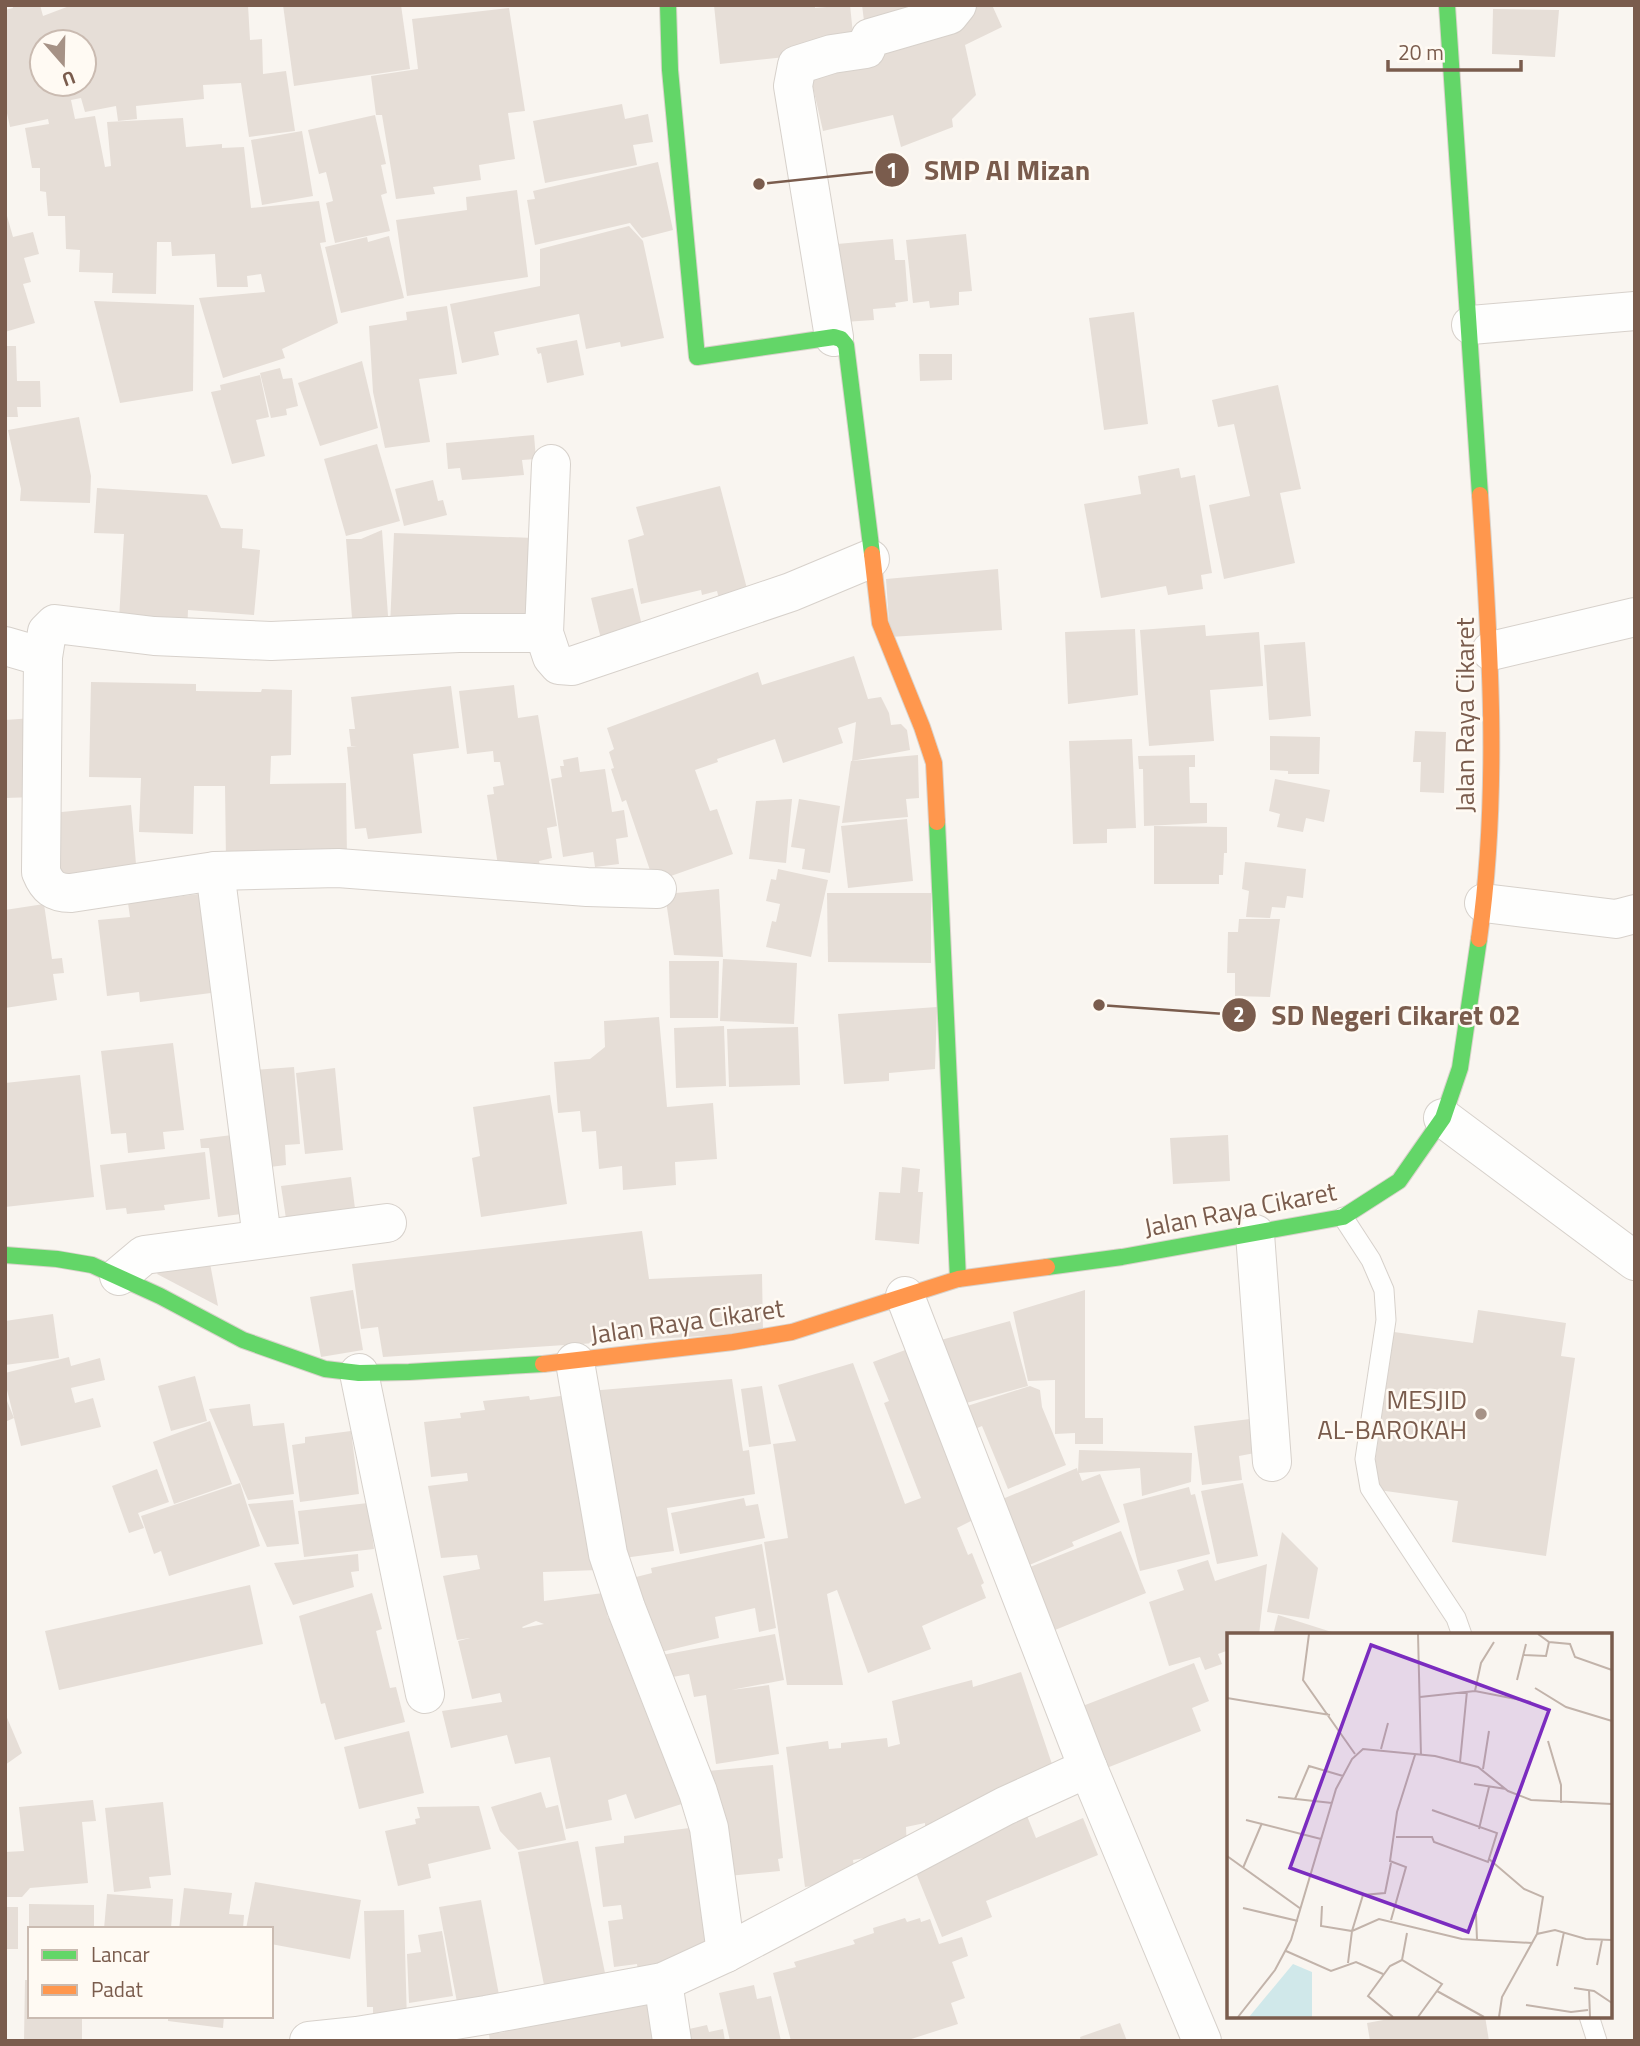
<svg xmlns="http://www.w3.org/2000/svg" width="1640" height="2046" font-family="'Titillium Web',sans-serif">
<style>
.building{fill:#e6ded7;fill-rule:evenodd}
.lines{fill:none;stroke-linecap:round;stroke-linejoin:round}
.lane-casing{stroke:#d7d1cb;stroke-width:21}
.street-casing{stroke:#d7d1cb;stroke-width:40}
.fast-casing{stroke:#d9d2cb;stroke-width:18}
.slow-casing{stroke:#d9d2cb;stroke-width:18}
.lane{stroke:#fefefd;stroke-width:19}
.street{stroke:#fefefd;stroke-width:38}
.fast{stroke:#63d668;stroke-width:16}
.slow{stroke:#ff974d;stroke-width:16}
.poi-dot{fill:#a69286;stroke:#fffaf3;stroke-width:2.5}
.labels{text-anchor:middle;dominant-baseline:central;stroke-width:5;stroke-linejoin:round;paint-order:stroke}
.street-label{font-size:26px;fill:#7a5c4d;stroke:#fffaf3}
.poi-label{font-size:26px;fill:#7a5c4d;stroke:#fffaf3;text-anchor:end}
.inset-road{fill:none;stroke:#c2b3aa;stroke-width:2}
.view{fill:#7b2cbf;fill-opacity:0.15;stroke:#7b2cbf;stroke-width:3.5}
.inset-edge{fill:none;stroke:#7a5c4d;stroke-width:3.5}
.leader{fill:none;stroke:#7a5c4d;stroke-width:2.5}
.callout-dot{fill:#7a5c4d;stroke:#fffaf3;stroke-width:2.5}
.mark-label{font-size:21px;text-anchor:middle;font-weight:bold;fill:#fff}
.callout-label{font-size:28px;text-anchor:middle;font-weight:bold;fill:#7a5c4d;stroke:#fffaf3;stroke-width:5;stroke-linejoin:round;paint-order:stroke}
</style>
<rect width="100%" height="100%" fill="#f9f5f0"/>
<g class="building">
<path d="M12,5H40L43,16L72,5H248L250,40L262,39L263,74L286,71L295,131L249,137L241,83L203,85L204,99L136,106L137,119L118,121L116,106L85,112L81,98L71,100L75,119L95,116L105,167L111,166L107,122L183,118L186,147L222,144V148L244,147L251,208L319,201L326,242L320,243L338,323L282,349L285,358L223,378L199,298L265,292L261,274L247,276L248,287H217L215,254L172,256L171,242H157L156,294L112,293L113,273L79,272L80,250L66,249L65,216H48L46,192L40,191V168H32L25,128L49,124L48,119L10,127L5,104V10L13,8ZM42,42H84V84H42Z"/>
<path d="M283,5H401L410,69L294,86Z"/>
<path d="M714,5H815V8L850,5L854,44L813,54L720,64Z"/>
<path d="M862,5H936L864,21Z"/>
<path d="M981,5H992L1002,27L965,45L976,95L952,119L953,127L901,147L893,115L823,131L809,70Z"/>
<path d="M509,8L525,111L508,113L515,159L479,165L481,180L433,187L435,194L396,199L382,115H376L371,76L418,69L412,19Z"/>
<path d="M1493,9L1559,10L1555,57L1492,54Z"/>
<path d="M622,104L625,119L648,114L653,142L633,145L637,165L545,183L533,121Z"/>
<path d="M375,115L386,164L381,165L387,193L381,195L390,231L335,243L326,203L333,201L326,172L319,174L308,130Z"/>
<path d="M302,131L313,196L262,205L251,140Z"/>
<path d="M658,162L673,230L642,238L630,223L535,245L527,200L535,199L533,191Z"/>
<path d="M517,190L528,277L407,296L396,220L467,210L466,197Z"/>
<path d="M5,209L13,237L33,232L39,254L24,258L31,282L23,284L35,323L5,332Z"/>
<path d="M629,226L643,241L664,338L621,347L620,342L586,349L579,314L494,332L499,355L462,363L450,304L540,286V249Z"/>
<path d="M966,234L972,291L959,292V305L930,308L929,301L913,303L906,240Z"/>
<path d="M389,236L404,298L341,313L325,247L367,237L368,242Z"/>
<path d="M893,239L895,260H905L908,301L895,303L896,307L873,309L874,320L844,322L837,244Z"/>
<path d="M94,301L194,305L193,391L120,403Z"/>
<path d="M447,306L457,374L419,379L430,442L385,448L373,392L369,326L407,320L406,312Z"/>
<path d="M1134,312L1148,424L1104,430L1089,318Z"/>
<path d="M577,340L584,375L547,383L541,353L538,354L536,348Z"/>
<path d="M5,346H16L17,381H40L41,407H17L18,417H5Z"/>
<path d="M919,354H952V380L920,381Z"/>
<path d="M362,361L378,428L320,446L298,383Z"/>
<path d="M280,368L283,379L292,378L298,406L286,409L287,415L271,418L260,373Z"/>
<path d="M260,375L269,417L256,420L265,456L232,464L211,392L221,390L220,385Z"/>
<path d="M1278,385L1301,489L1280,493L1295,563L1224,579L1209,505L1250,496L1234,424L1218,427L1212,400Z"/>
<path d="M79,417L91,476L90,503L20,501L21,489L8,430Z"/>
<path d="M534,435L536,459L522,460L524,475L462,480L460,468L448,469L446,443Z"/>
<path d="M377,444L400,521L346,536L324,459Z"/>
<path d="M1179,468L1181,478L1195,475L1212,573L1201,575L1203,589L1168,595L1166,586L1101,598L1084,504L1141,494L1138,476Z"/>
<path d="M433,480L438,501L443,500L447,515L404,526L395,489Z"/>
<path d="M720,486L750,600L721,607L717,591L702,595L701,590L641,604L628,540L644,535L636,507Z"/>
<path d="M97,488L207,495L221,528L243,529L242,548L260,550L254,615L188,610L187,635L119,619L124,534L94,533Z"/>
<path d="M382,530L389,630L350,633L349,618H352L346,539H361Z"/>
<path d="M394,533L534,538L531,631L390,627Z"/>
<path d="M998,569L1002,630L890,637L886,579Z"/>
<path d="M633,588L644,634L602,643L591,598Z"/>
<path d="M1205,625L1206,636L1259,632L1263,686L1210,690L1214,741L1149,746L1140,630Z"/>
<path d="M1135,629L1138,695L1068,704L1065,632Z"/>
<path d="M1305,642L1311,716L1269,720L1264,645Z"/>
<path d="M854,656L868,699L881,697L889,713L891,725L901,724L907,730L910,750L852,761L856,722L838,728L843,743L783,763L775,739L717,759L718,762L695,770L710,811L717,809L733,854L654,882L626,800L622,802L611,769L614,768L609,752L614,749L607,728L758,672L762,685Z"/>
<path d="M91,682L196,684V691L261,692L262,689L292,690L291,755L271,756L270,784L346,783L347,859L226,861L225,786H194L193,834L139,832L141,778L89,777Z"/>
<path d="M514,685L518,718L538,715L557,826L547,828L552,858L539,861L541,871L500,878L487,795L494,794L493,787L504,785L500,762H494L493,751L467,754L459,691Z"/>
<path d="M451,686L459,748L413,754L422,833L368,839L366,828L355,829L347,747L357,746H351L349,729H355L351,697Z"/>
<path d="M33,718L36,797L5,798V720Z"/>
<path d="M1415,731L1446,732L1444,793L1420,792L1421,762H1413Z"/>
<path d="M1270,736L1320,737L1319,774H1288V771L1270,770Z"/>
<path d="M1132,739L1136,828L1107,829V843L1073,844L1069,741Z"/>
<path d="M918,755L919,798L906,799L908,817L842,823L851,761Z"/>
<path d="M1195,755V767H1189L1190,803H1207V823L1144,826L1143,769H1139L1138,756Z"/>
<path d="M578,757L580,772L605,769L612,812L624,810L628,837L616,839L619,864L595,867L593,852L563,857L551,779L562,777L560,766H564L563,760Z"/>
<path d="M1275,779L1330,790L1324,822L1306,818L1303,832L1277,827L1280,814L1269,811Z"/>
<path d="M792,799L786,863L749,859L756,801Z"/>
<path d="M799,799L840,806L830,873L802,869L805,849L791,847Z"/>
<path d="M131,805L137,876L59,884L52,813Z"/>
<path d="M907,819L913,881L848,888L841,826Z"/>
<path d="M1154,826L1227,827V853H1224L1223,875H1219V884H1154Z"/>
<path d="M1245,862L1306,869L1303,898L1287,896L1285,908L1272,907L1270,918L1246,917L1249,891L1242,889Z"/>
<path d="M778,869L828,880L811,957L766,947L772,921L776,922L780,904L766,901L771,879L776,880Z"/>
<path d="M719,889L723,957L674,955L665,894Z"/>
<path d="M827,893H931V963L828,962Z"/>
<path d="M199,894L211,993L140,1002L139,992L107,996L98,920L130,917L128,903Z"/>
<path d="M44,904L52,959L62,958L64,973L53,974L57,1000L5,1008V910Z"/>
<path d="M1239,919H1280L1270,997L1235,996V973H1227L1228,932H1238Z"/>
<path d="M723,959L797,963L794,1024L720,1021Z"/>
<path d="M669,961H719L718,1018H670Z"/>
<path d="M937,1007L935,1069L889,1073V1081L844,1084L838,1014Z"/>
<path d="M659,1017L667,1107L713,1103L717,1159L675,1162L676,1185L623,1190L622,1166L599,1169L596,1131L582,1132L580,1111L558,1113L554,1062L590,1059L605,1047L604,1021Z"/>
<path d="M724,1026L726,1086L676,1088L674,1028Z"/>
<path d="M798,1027L800,1085L729,1087L727,1029Z"/>
<path d="M173,1043L184,1130L163,1132L165,1149L128,1153L126,1133L111,1134L101,1051Z"/>
<path d="M294,1067L300,1144L285,1145L286,1165L262,1168L254,1070Z"/>
<path d="M335,1068L343,1150L305,1154L296,1073Z"/>
<path d="M80,1075L94,1197L5,1207V1083Z"/>
<path d="M550,1095L567,1204L481,1217L472,1158L480,1156L473,1107Z"/>
<path d="M232,1135L249,1213L218,1217L209,1148H201L200,1139Z"/>
<path d="M1228,1135L1230,1181L1173,1184L1170,1138Z"/>
<path d="M205,1152L210,1199L164,1205L165,1210L127,1214L126,1208L106,1210L100,1165Z"/>
<path d="M902,1167L920,1169L918,1192H923L919,1244L875,1240L879,1192L900,1193Z"/>
<path d="M351,1177L356,1216L287,1225L281,1186Z"/>
<path d="M642,1231L649,1279L762,1274L763,1332L383,1357L378,1327L361,1329L352,1264Z"/>
<path d="M209,1258L218,1306L157,1274L164,1265Z"/>
<path d="M353,1290L363,1350L321,1357L310,1297Z"/>
<path d="M1085,1290V1418H1103V1444H1075V1433L1055,1434V1380L1028,1381L1013,1312Z"/>
<path d="M1478,1310L1566,1323L1561,1356L1575,1358L1546,1556L1452,1542L1458,1501L1371,1489L1394,1332L1473,1343Z"/>
<path d="M53,1314L59,1358L5,1365V1321Z"/>
<path d="M1010,1321L1028,1386L959,1405L941,1340Z"/>
<path d="M908,1349L973,1520L957,1528L968,1555L972,1553L984,1583L981,1585L986,1598L922,1626L931,1649L868,1673L837,1590L827,1594L843,1685H787L764,1542L788,1538L773,1444L796,1441L778,1385L853,1363L905,1504L921,1498L884,1403L889,1401L873,1362Z"/>
<path d="M69,1357L71,1366L100,1358L105,1380L71,1388L75,1403L93,1398L101,1427L21,1446L5,1382V1373Z"/>
<path d="M195,1376L207,1421L171,1431L158,1386Z"/>
<path d="M732,1379L743,1451L749,1450L755,1494L667,1508L674,1551L624,1558L589,1391Z"/>
<path d="M762,1386L771,1444L749,1447L741,1389Z"/>
<path d="M1030,1386L1040,1390L1042,1407L1066,1465L1008,1489L982,1426L968,1432L961,1408Z"/>
<path d="M568,1395L598,1570L543,1572L544,1601L603,1593L608,1618L619,1616L691,1801L635,1819L626,1794L608,1800L612,1820L566,1829L550,1757L515,1764L507,1735L451,1748L442,1711L502,1702L500,1693L472,1699L458,1641L470,1638L457,1640L443,1576L480,1569L477,1555L441,1558L428,1486L468,1481L467,1473L431,1477L424,1422L461,1418L460,1413L485,1410L483,1401L529,1396L530,1400ZM536,1621L544,1624L523,1628L522,1627Z"/>
<path d="M5,1396L14,1418L5,1422Z"/>
<path d="M250,1404L253,1426L284,1423L294,1494L248,1500L209,1409Z"/>
<path d="M1250,1419L1255,1453L1239,1456L1242,1480L1202,1485L1194,1426Z"/>
<path d="M210,1421L232,1484L174,1504L153,1442Z"/>
<path d="M351,1431L359,1494L300,1502L292,1445L305,1443V1437Z"/>
<path d="M1079,1450L1192,1453L1191,1482L1142,1496L1140,1468L1079,1473L1082,1481L1100,1474L1120,1522L1072,1542L1074,1546L1020,1569L993,1503L1077,1468L1078,1472Z"/>
<path d="M157,1469L169,1502L138,1513L144,1528L129,1533L112,1486Z"/>
<path d="M240,1483L260,1546L169,1576L161,1551L154,1554L141,1516Z"/>
<path d="M1243,1483L1258,1556L1217,1564L1201,1491Z"/>
<path d="M1189,1487L1191,1495L1195,1494L1210,1554L1140,1571L1123,1504Z"/>
<path d="M744,1498L746,1506L758,1504L765,1538L680,1554L671,1513Z"/>
<path d="M293,1500L299,1544L267,1547L248,1504Z"/>
<path d="M368,1503L374,1549L304,1557L298,1511Z"/>
<path d="M1121,1531L1146,1593L1055,1630L1030,1567Z"/>
<path d="M1282,1532L1318,1568L1309,1619L1267,1612Z"/>
<path d="M762,1544L776,1628L759,1632L755,1608L715,1617L719,1638L657,1653L632,1578L652,1573L651,1568Z"/>
<path d="M358,1554L359,1571L351,1572L354,1587L293,1605L274,1563Z"/>
<path d="M1208,1560L1215,1581L1267,1564L1259,1635H1229V1650L1218,1654L1222,1664L1205,1670L1200,1657L1169,1666L1149,1602L1184,1590L1177,1570Z"/>
<path d="M250,1585L263,1644L59,1690L45,1631Z"/>
<path d="M372,1593L382,1629L376,1631L390,1688L396,1687L405,1722L335,1740L325,1703L321,1704L299,1616Z"/>
<path d="M1278,1615L1338,1634V1635H1273Z"/>
<path d="M775,1634L784,1680L731,1690L769,1685L779,1754L716,1764L706,1695L694,1697L689,1674L667,1678L662,1655Z"/>
<path d="M1194,1663L1209,1701L1192,1708L1201,1731L1104,1769L1080,1707Z"/>
<path d="M1021,1672L1055,1773L925,1828V1823L906,1827L907,1851L853,1860L856,1880L805,1887L786,1747L828,1741L829,1749L841,1748V1743L887,1738L888,1747L900,1744L892,1701L972,1680L973,1687Z"/>
<path d="M5,1713L22,1753L5,1765Z"/>
<path d="M409,1731L424,1793L359,1809L344,1747Z"/>
<path d="M773,1765L783,1858L778,1859L780,1871L728,1876L697,1772Z"/>
<path d="M541,1792L546,1808L558,1805L566,1840L518,1850L500,1831L491,1807Z"/>
<path d="M93,1800L96,1821L82,1822L88,1883L30,1888L22,1897H5V1852L24,1851L19,1807Z"/>
<path d="M163,1802L171,1875L149,1877L151,1888L114,1892L105,1808Z"/>
<path d="M479,1806L491,1849L428,1864L431,1878L398,1886L385,1831L416,1824L415,1819L420,1818L417,1807Z"/>
<path d="M1027,1816L1036,1838L1083,1818L1098,1855L986,1901L992,1917L942,1937L914,1868Z"/>
<path d="M698,1827L713,1952L638,1971L637,1964L614,1967L608,1921L623,1919L621,1905L603,1907L595,1847L624,1843V1836Z"/>
<path d="M578,1841L605,1973L544,1985L518,1852Z"/>
<path d="M255,1882L361,1900L350,1959L271,1944V1929H246Z"/>
<path d="M184,1888L232,1893L229,1914L244,1915L243,1929H179Z"/>
<path d="M107,1894L173,1899L171,1929H104Z"/>
<path d="M481,1900L499,1995L459,2013L439,1907Z"/>
<path d="M29,1904L94,1905V1929H29Z"/>
<rect x="5" y="1907" width="13" height="42"/>
<path d="M404,1910L407,2023L373,2025V2007H367L364,1911Z"/>
<path d="M905,1918L907,1922L920,1918L921,1922L930,1919L939,1944L962,1937L968,1956L952,1962L965,1998L951,2003L958,2024L905,2041H791L773,1973L796,1967L794,1962L855,1944L853,1940L874,1933L873,1928Z"/>
<path d="M442,1931L453,1996L409,2003L407,1954L421,1952L418,1935Z"/>
<path d="M25,1980H30V2016H82V2041H24Z"/>
<path d="M754,1985L757,1999L771,1996L781,2041H730L719,1993Z"/>
<path d="M648,1996L655,2041H490L489,2034L505,2032L504,2027Z"/>
<path d="M168,2016H224L223,2028L168,2021Z"/>
<path d="M1405,2016H1485L1489,2041H1370L1367,2023Z"/>
<path d="M1120,2023L1127,2041H1081L1080,2037Z"/>
<path d="M707,2025L709,2032L723,2029L725,2041H682L680,2031Z"/>
</g>
<g class="lines">
<g class="lane-casing">
<g id="lane">
<path d="M1343,1217L1371,1260L1384,1290L1386,1320L1365,1459L1370,1488L1456,1618L1462,1635"/>
<path d="M1589,2016L1597,2041"/>
</g>
</g>
<g class="street-casing">
<g id="street">
<path d="M1471,325L1635,311"/>
<path d="M834,337L793,86L797,65L832,54L866,49L870,38L949,15L957,5"/>
<path d="M551,464L544,633L552,657L559,665L572,666L791,592L870,559"/>
<path d="M544,633H459L271,641L154,636L55,624L47,632L43,657L41,872C47,887 54,893 71,893L215,871L338,868L587,887L657,889"/>
<path d="M5,646L43,657"/>
<path d="M1491,651L1635,617"/>
<path d="M215,871L262,1238"/>
<path d="M1484,903L1616,919L1635,914"/>
<path d="M1443,1118L1635,1261"/>
<path d="M1255,1234L1272,1462"/>
<path d="M119,1276L144,1255L387,1223"/>
<path d="M905,1296L1088,1768L1202,2041"/>
<path d="M575,1362L608,1554L626,1608L698,1792L709,1828L726,1953"/>
<path d="M359,1373L425,1694"/>
<path d="M663,1982L672,2041"/>
<path d="M309,2041L357,2036L486,2015L663,1982L726,1953L1005,1806L1088,1768"/>
</g>
</g>
<g class="fast-casing">
<g id="fast">
<path d="M668,5L670,70L697,357L834,337L841,339L846,345L872,554"/>
<path d="M1447,5L1480,495"/>
<path d="M937,822L958,1279"/>
<path d="M5,1255L57,1259L92,1265L160,1296L243,1340L325,1369L359,1373L409,1372L543,1364"/>
<path d="M1047,1267L1122,1257L1343,1217L1399,1181L1443,1118L1460,1068L1479,939"/>
</g>
</g>
<g class="slow-casing">
<g id="slow">
<path d="M872,554L880,623L922,727L934,763L937,822"/>
<path d="M1479,939C1500,792 1490,643 1480,495"/>
<path d="M543,1364L733,1342L792,1332L958,1279L1047,1267"/>
</g>
</g>
<use href="#lane" class="lane"/>
<use href="#street" class="street"/>
<use href="#fast" class="fast"/>
<use href="#slow" class="slow"/>
</g>
<circle class="poi-dot" cx="1481" cy="1414" r="7"/>
<g class="labels">
<g class="street-label">
<text transform="translate(1464 715) rotate(-90)">Jalan Raya Cikaret</text>
<text transform="translate(1240 1209) rotate(-11)">Jalan Raya Cikaret</text>
<text transform="translate(687 1321) rotate(-8)">Jalan Raya Cikaret</text>
</g>
<g class="poi-label">
<text x="1467" y="1399">MESJID<tspan x="1467" dy="30">AL-BAROKAH</tspan></text>
</g>
</g>
<g transform="translate(1227 1633)">
<rect width="385" height="385" fill="#f9f5f0"/>
<path d="M66,331L85,339V384H22Z" fill="#d0e8ea"/>
<path class="inset-road" d="M82,1L76,47L128,121M191,1L194,123M311,1L322,9L343,11L348,24L385,37M297,22L319,23L322,9M290,47L299,11M308,55L339,74L385,88M248,58L254,30L267,9M193,64L248,58L304,69M0,65L103,82M321,108L334,152V170M154,116L161,90M233,129L240,58M256,136L262,98M247,151L279,156M51,164L105,170M68,166L82,133L116,143M19,187L94,206M252,196L262,154M169,204H205L207,209L261,229L270,200L205,177M0,223L74,276M262,226L297,256L316,264L310,301M16,235L35,190M95,273L94,293L125,298L136,262L158,260L164,230M16,275L71,288M249,281L250,307M164,287L179,234L163,228L170,179L188,122M59,318L104,338L129,329L156,341M175,327L180,300M121,330L125,298L152,286L235,306L305,310M370,332L375,307M330,333L337,299M347,355L367,358L385,370M362,357L363,384M210,358L257,384M299,372L344,379L361,377M11,384L48,337L64,307L109,156L125,126L136,116L208,123L251,134L281,158L304,167L385,171M166,384L141,363L163,333L175,327L215,351L191,384M272,384L275,364L310,301L328,297L359,306L385,307"/>
<path class="view" d="M144,12L322,77L241,299L63,235Z"/>
<rect width="385" height="385" class="inset-edge"/>
</g>
<path class="leader" d="M759 184L892 170M1099 1005L1239 1015"/>
<g class="callout-dot">
<circle cx="759" cy="184" r="7"/>
<circle cx="1099" cy="1005" r="7"/>
<circle cx="892" cy="170" r="18"/>
<circle cx="1239" cy="1015" r="18"/>
</g>
<g class="mark-label">
<text x="892" y="178">1</text>
<text x="1239" y="1022">2</text>
</g>
<g class="callout-label">
<text x="1007" y="180">SMP Al Mizan</text>
<text x="1396" y="1025">SD Negeri Cikaret 02</text>
</g>
<rect width="1640" height="2046" fill="none" stroke="#7a5c4d" stroke-width="14"/>
<rect x="28" y="1927" width="245" height="91" fill="#fffaf3" stroke="#cabbb1" stroke-width="2"/>
<rect x="42" y="1950" width="35" height="10" fill="#63d668" stroke="#cabbb1" stroke-width="2"/>
<text x="91" y="1962" font-size="21" fill="#7a5c4d">Lancar</text>
<rect x="42" y="1985" width="35" height="10" fill="#ff974d" stroke="#cabbb1" stroke-width="2"/>
<text x="91" y="1997" font-size="21" fill="#7a5c4d">Padat</text>
<g transform="translate(63 63) rotate(160)"><circle r="33" fill="#fffaf3" stroke="#cabbb1" stroke-width="2"/>
<path d="M0-5L12 26L0 18L-12 26Z" fill="#a69286"/>
<text y="-10" font-size="19" font-weight="bold" text-anchor="middle" fill="#7a5c4d">U</text>
</g>
<path d="M1388 60v10h133v-10" fill="none" stroke="#7a5c4d" stroke-width="3.5"/>
<text x="1398" y="60" font-size="21" fill="#7a5c4d" stroke="#fffaf3" stroke-width="5" paint-order="stroke">20 m</text>
</svg>
